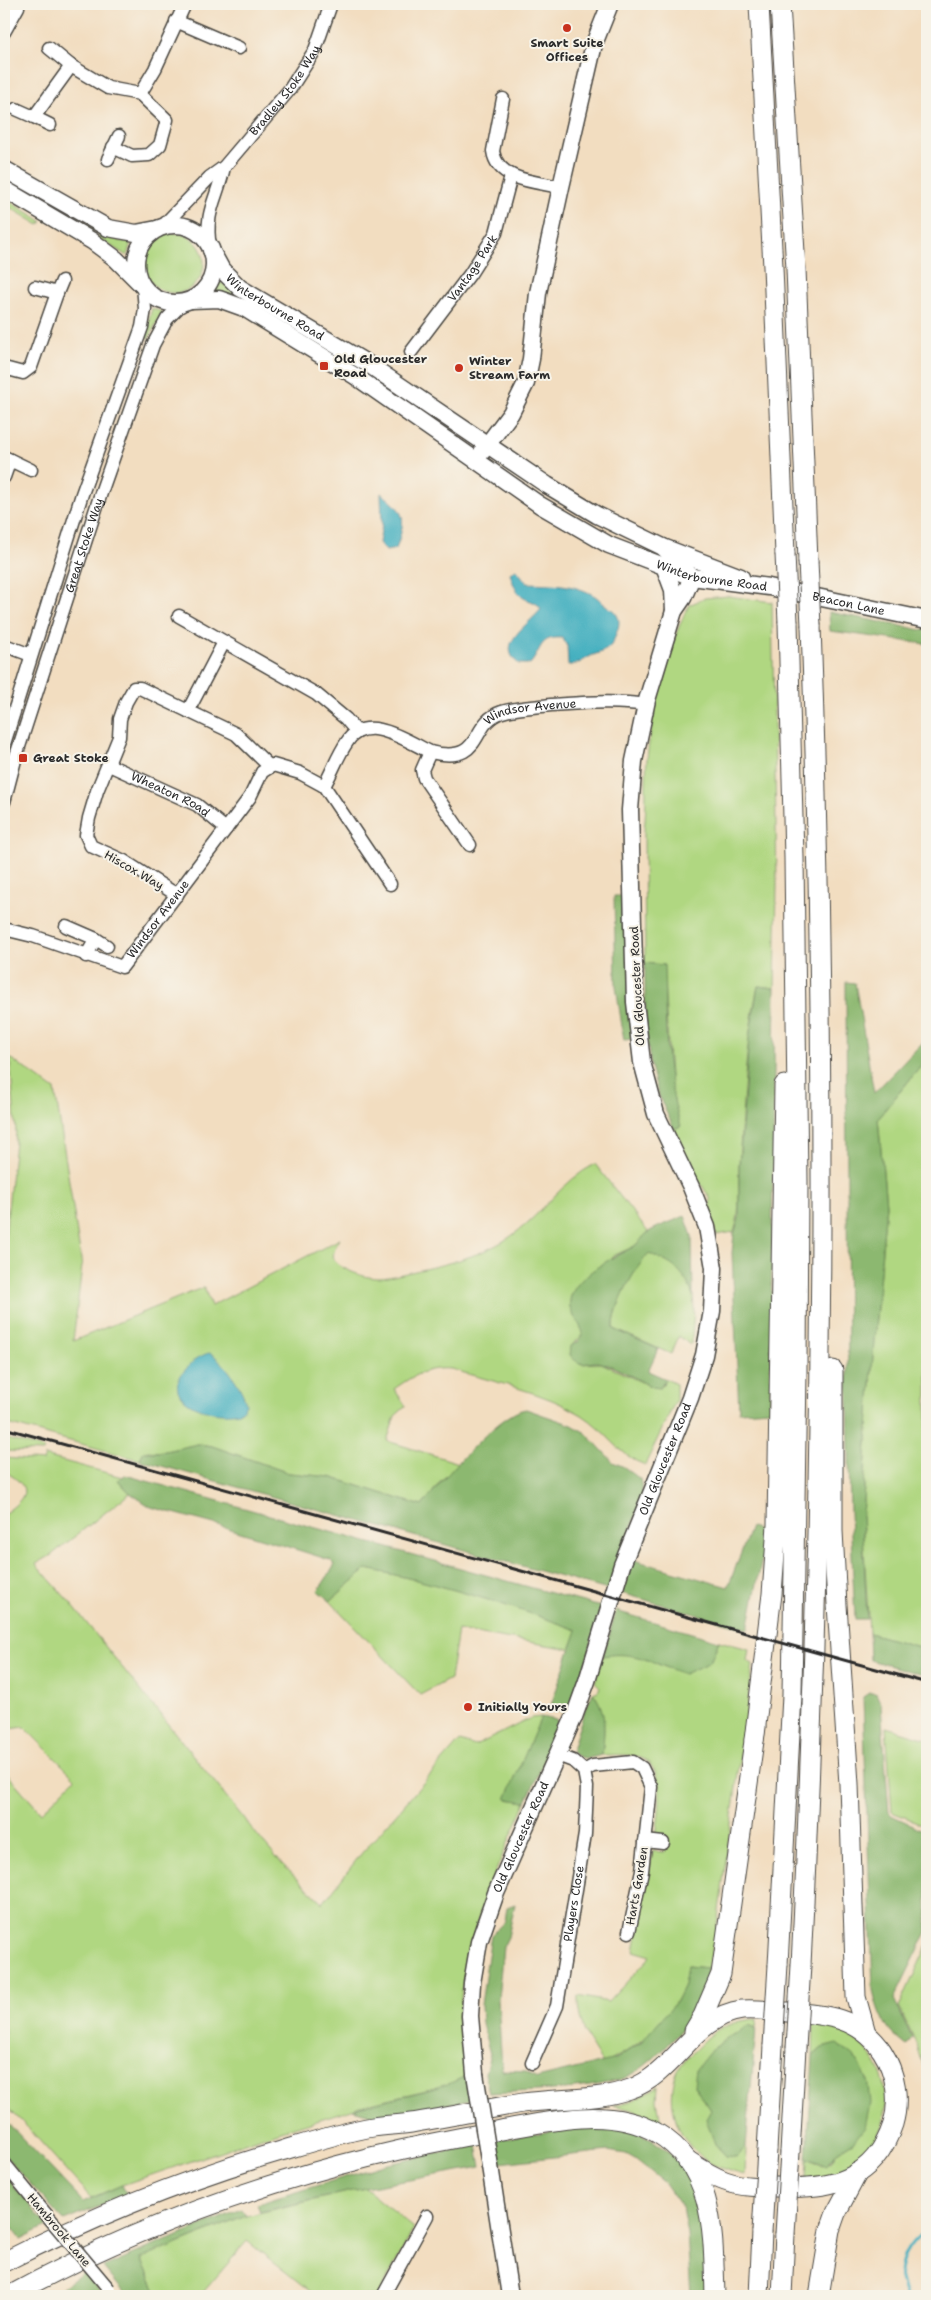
<svg xmlns="http://www.w3.org/2000/svg" width="931" height="2300" font-family="'Shantell Sans',sans-serif">
<style>
.green{fill:#b0d781;stroke:#6e8156}
.forest{fill:#8cb86f;stroke:#5c724d}
.water{fill:#42afbf;stroke:#366d75}
.lines{fill:none;stroke-linecap:round;stroke-linejoin:round}
.stream{stroke:#42afbf;stroke-width:3}
.minor-casing{stroke:#494641;stroke-width:15}
.major-casing{stroke:#494641;stroke-width:19}
.highway-casing{stroke:#494641;stroke-width:21}
.minor{stroke:#fff;stroke-width:12}
.major{stroke:#fff;stroke-width:16}
.highway{stroke:#fff;stroke-width:19}
.rail{stroke:#2b2b2b;stroke-width:3}
.minor-bridge-casing{stroke:#494641;stroke-width:15;stroke-linecap:butt}
.major-bridge-casing{stroke:#494641;stroke-width:19;stroke-linecap:butt}
.highway-bridge-casing{stroke:#494641;stroke-width:21;stroke-linecap:butt}
.minor-bridge{stroke:#fff;stroke-width:12}
.major-bridge{stroke:#fff;stroke-width:16}
.highway-bridge{stroke:#fff;stroke-width:19}
.poi-dot{fill:#c8321e;stroke:#f7f3e8;stroke-width:2}
.labels{text-anchor:middle;dominant-baseline:central;stroke-width:4;stroke-linejoin:round;paint-order:stroke}
.poi-label{font-size:12px;font-weight:bold;fill:#2b2b2b;stroke:#f7f3e8;text-anchor:start}
.street-label{font-size:12px;fill:#2b2b2b;stroke:#f7f3e8}
</style>
<rect width="100%" height="100%" fill="#f7f3e8"/>
<filter id="ink" filterUnits="userSpaceOnUse"><feTurbulence type="fractalNoise" baseFrequency=".02" numOctaves="2"/><feDisplacementMap in="SourceGraphic" scale="10" xChannelSelector="R" yChannelSelector="G"/><feConvolveMatrix kernelMatrix="1 2 1 2 8 2 1 2 1" color-interpolation-filters="sRGB"/></filter>
<filter id="wash" filterUnits="userSpaceOnUse"><feTurbulence type="fractalNoise" baseFrequency=".0096" numOctaves="4" result="noise"/><feDisplacementMap in="SourceGraphic" scale="20" xChannelSelector="R" yChannelSelector="G"/><feGaussianBlur stdDeviation="1.12" result="paint"/><feColorMatrix in="noise" values="0 0 0 0 0 0 0 0 0 0 0 0 0 0 0 0 0 1.4 0 .05"/><feComposite in="paint" operator="in"/></filter>
<g filter="url(#wash)">
<rect width="100%" height="100%" fill="#f2ddc0"/>
<g class="green">
<path d="M4,176L93,229L91,233L4,183Z"/>
<path d="M4,198L42,221L39,225L4,204Z"/>
<path d="M101,233L119,241L131,242L127,256L98,238Z"/>
<circle cx="174" cy="263" r="30"/>
<path d="M219,280L244,298L242,302L213,292Z"/>
<path d="M152,308L162,312L149,338L145,336Z"/>
<path d="M728,596L772,602L777,884L775,988L758,986C745,1044 743,1105 739,1164C737,1187 742,1210 734,1232L716,1235L710,1212V1198L691,1169L674,1129L680,1126L671,1092L663,965L645,963L644,831C647,807 645,783 647,759C652,711 667,647 689,605L705,598Z"/>
<path d="M10,1058L55,1090L82,1266L73,1341L204,1287L211,1306L340,1239C329,1257 331,1263 352,1272C359,1275 370,1278 378,1278C389,1278 401,1274 411,1272C447,1264 484,1256 514,1234C543,1213 562,1181 595,1164L648,1232L635,1246L613,1256L573,1315L583,1327V1335L571,1346L581,1364L601,1363L652,1387L662,1386L666,1379L676,1384V1400L645,1465C619,1456 606,1430 582,1415C545,1392 493,1382 451,1369C427,1367 414,1375 394,1389L406,1406L395,1416L387,1441L459,1463L441,1481L422,1506L330,1477L289,1473L212,1446L198,1444L161,1452L147,1451L141,1456L140,1460L4,1423V1402H10L4,1399V1248L16,1132Z"/>
<path d="M927,1059V1649L869,1633L862,1515L874,1340L886,1205L878,1118Z"/>
<path d="M649,1252C659,1258 671,1263 680,1270C700,1287 693,1321 691,1344L690,1345L679,1336L671,1354L614,1329C613,1307 634,1269 649,1252Z"/>
<path d="M4,1438L44,1449L43,1452L4,1451Z"/>
<path d="M45,1456L122,1477L118,1480L130,1493L50,1556L36,1564L72,1605L262,1841L282,1864L323,1903L361,1854L460,1741L475,1746L531,1718L541,1717L507,1799L526,1802C496,1870 464,1936 460,2012C459,2033 464,2056 466,2076L448,2085L371,2103L259,2138L122,2185L91,2198L30,2130L4,2104V1770L41,1813L75,1778L24,1727L10,1729L4,1712V1514C28,1496 33,1488 4,1471V1458L43,1461Z"/>
<path d="M367,1569C439,1583 509,1605 578,1630L570,1649L458,1630L450,1679L420,1695L330,1601Z"/>
<path d="M719,1641L749,1649L747,1661L753,1664L716,1932L708,1968L687,1966C686,1972 686,1979 684,1985C673,2015 633,2054 603,2063C588,2042 577,2021 578,1996L608,2002L651,1956L634,1951L653,1851L665,1852L667,1837L656,1835C659,1811 669,1762 634,1756C624,1754 612,1755 602,1755C604,1733 607,1712 593,1693L598,1691L600,1687L595,1682L603,1656L619,1653L633,1654L668,1668L710,1662Z"/>
<path d="M886,1727L927,1739V1826L892,1812Z"/>
<path d="M927,1946V2078L918,2048L899,2007Z"/>
<path d="M757,2019L756,2028L749,2025L713,2048L694,2085L711,2110L715,2144L726,2156L736,2157L746,2147L745,2175C733,2172 721,2169 710,2163C679,2145 663,2103 678,2070C682,2062 689,2056 695,2050C716,2028 727,2021 757,2019Z"/>
<path d="M814,2022C895,2036 914,2134 839,2172C829,2177 816,2178 806,2180L807,2158L821,2165L831,2162L837,2152L854,2141L867,2079L858,2061L839,2045L822,2048L813,2056Z"/>
<path d="M658,2086L657,2100L661,2123L636,2111L613,2105C631,2103 643,2096 658,2086Z"/>
<path d="M365,2188L414,2228L378,2296H316L247,2241L200,2296H159L141,2259L246,2216Z"/>
</g>
<g class="forest">
<path d="M829,612L927,631V644L830,631Z"/>
<path d="M614,896H630L634,1039L624,1040L616,986Z"/>
<path d="M645,963L664,965C666,1019 664,1075 681,1126L674,1129C668,1115 660,1101 656,1086C644,1045 645,1005 645,963Z"/>
<path d="M846,982L855,983L874,1093L927,1038V1059L878,1118L886,1205L874,1340L862,1515L867,1619H855L850,1513L848,1387Z"/>
<path d="M758,986L775,988L770,1410L739,1412L732,1253L734,1234L739,1218V1167L749,1038Z"/>
<path d="M685,1216L692,1236L693,1296C683,1268 674,1266 649,1253C635,1268 612,1308 614,1329L658,1349L648,1371L666,1379L660,1388L652,1387C636,1379 619,1368 602,1363C587,1359 583,1371 570,1355L571,1346L579,1341L583,1335C582,1322 567,1314 570,1300C574,1276 614,1257 633,1247C640,1243 643,1235 650,1231C661,1225 674,1221 685,1216Z"/>
<path d="M526,1409L572,1425L586,1433L613,1462L624,1467L640,1479L643,1496L608,1590L140,1460L143,1452H161L198,1444L212,1446L289,1473L330,1477L422,1506C439,1483 499,1412 526,1409Z"/>
<path d="M125,1475L601,1607L588,1656L568,1714L550,1708L577,1630C509,1605 438,1583 367,1569L330,1601L318,1591L335,1565L330,1560L218,1525L151,1507L130,1493L118,1480Z"/>
<path d="M751,1527L767,1533L748,1629L621,1593L634,1560L728,1587Z"/>
<path d="M616,1611L719,1641L710,1662L684,1674C654,1664 636,1650 603,1656Z"/>
<path d="M869,1633L927,1649V1676L870,1660Z"/>
<path d="M593,1693C608,1712 604,1732 602,1755C590,1758 582,1761 571,1752L585,1709Z"/>
<path d="M869,1693H876L881,1705L889,1814L927,1832V1932L894,1999L912,2038L907,2046C885,2029 879,2017 873,1990L863,1697Z"/>
<path d="M541,1717L556,1720L560,1726L526,1802L506,1799Z"/>
<path d="M515,1904L508,1937L503,1947L498,1999L502,2070L525,2071L537,2078L616,2059L641,2042L675,2003L684,1985L687,1966L708,1968C706,1979 704,1992 700,2001C689,2025 647,2071 622,2079C582,2091 531,2091 489,2093L485,2073L490,2054L482,2024L481,2005L491,1935L505,1921L507,1907Z"/>
<path d="M749,2025L756,2028L746,2147L736,2157L726,2156L715,2144L706,2119L711,2110L694,2085L696,2069L713,2048Z"/>
<path d="M838,2044L858,2061L867,2079L870,2102L865,2127L854,2141L837,2152L826,2166L807,2158L813,2056L822,2048Z"/>
<path d="M466,2076L470,2100L381,2117L353,2109C390,2096 431,2094 466,2076Z"/>
<path d="M4,2119L83,2202L122,2185L127,2195L64,2221L4,2155Z"/>
<path d="M590,2126C601,2127 614,2125 625,2128C634,2130 644,2136 653,2141C708,2172 703,2241 708,2296H691L687,2234L682,2207L665,2183L635,2159L626,2154L608,2151L500,2163L497,2139Z"/>
<path d="M477,2145L481,2167L365,2188L260,2212L257,2204L384,2165Z"/>
<path d="M4,2174L47,2226L21,2239L4,2218Z"/>
<path d="M242,2209L246,2216L141,2259L159,2296H127L103,2267Z"/>
<path d="M84,2272L105,2296H63L58,2291Z"/>
</g>
<g class="water">
<path d="M381,493C407,513 406,518 396,549L386,551L379,543L382,525Z"/>
<path d="M516,569L527,583C550,584 574,583 595,596C598,598 601,601 604,604C617,612 623,618 616,634C612,647 608,650 596,654C585,657 580,666 568,665L567,645L562,638C538,636 542,651 530,664H519C494,644 529,625 541,609C536,600 528,602 521,596C515,591 512,580 510,573Z"/>
<path d="M209,1353C222,1357 244,1390 246,1404L242,1411C216,1420 154,1401 187,1368C194,1360 199,1356 209,1353Z"/>
</g>
<g class="lines">
<path class="stream" d="M906,2296C904,2289 900,2280 900,2273C901,2254 913,2239 927,2230"/>
</g>
</g>
<g filter="url(#ink)">
<g class="lines">
<g class="minor-casing">
<g id="minor">
<path d="M176,21L239,48"/>
<path d="M4,32L18,7L12,4"/>
<path d="M49,48L71,66L108,88L140,94L167,120L160,145L149,155L132,156L113,147"/>
<path d="M140,94L155,69L185,4"/>
<path d="M503,99L493,151C497,181 537,182 561,187"/>
<path d="M16,109L34,117L71,66"/>
<path d="M34,117L50,125"/>
<path d="M108,159L119,136"/>
<path id="s1" d="M161,228L210,177L224,167L290,89L315,50L331,4"/>
<path d="M210,247C204,211 217,200 224,167"/>
<path d="M35,287L57,293L62,281"/>
<path id="s2" d="M411,352L470,274L496,233L511,176"/>
<path d="M4,368L23,373L31,367L57,293"/>
<path d="M4,457L31,470"/>
<path d="M4,477L10,460"/>
<path d="M179,616L316,694L346,719L357,732"/>
<path d="M4,645L31,655"/>
<path d="M188,711L224,642"/>
<path d="M4,744L82,494L142,327L145,309L143,286"/>
<path id="s3" d="M430,752C486,765 468,723 502,712C518,707 535,707 551,705C583,703 614,700 646,705"/>
<path id="s4" d="M109,765L197,805L226,829"/>
<path d="M324,786C332,772 338,755 347,742C366,712 407,741 430,752L422,770L424,778L470,845"/>
<path id="s5" d="M4,802L16,756L102,490L153,345L167,319L179,307L188,301"/>
<path d="M177,895L124,861L91,846L86,835L89,818L97,791L119,737L120,719L126,702L134,688H140L236,734L270,767"/>
<path d="M66,926L96,939L86,956"/>
<path id="s6" d="M4,929L33,936L122,967L250,797L262,772L273,765L300,773L324,786L390,884"/>
<path d="M96,939L107,946"/>
<path d="M584,1771L593,1766L633,1762L642,1768L651,1787L642,1871L629,1932"/>
<path d="M645,1841L663,1843"/>
<path id="s7" d="M532,2063L557,2006L585,1834L587,1787L584,1771L573,1761L557,1755"/>
<path d="M4,2163L35,2201"/>
<path d="M383,2296L427,2216"/>
</g>
</g>
<g class="major-casing">
<g id="major">
<path d="M4,169L108,228L136,233L157,229"/>
<path d="M4,189L92,241L116,259L141,284"/>
<circle cx="175" cy="264" r="39"/>
<path id="s8" d="M211,250L222,270L240,288L368,364L547,485L597,515L663,547L741,577"/>
<path id="s9" d="M191,300L219,299L244,308L355,376L540,505L609,545L692,577L769,587L927,620"/>
<path d="M482,452L511,413L526,383L531,359L538,293L561,187L594,44L610,4"/>
<path d="M664,566L673,590L674,611"/>
<path id="s10" d="M475,2074L470,2016L472,1983L479,1942L496,1893L574,1717L587,1681L622,1565L690,1398L704,1355L712,1311L714,1268L707,1227L691,1187L656,1114L642,1062L635,1002L630,810L634,761L647,700L674,611L683,598L692,577L663,547"/>
<path d="M490,2166L510,2296"/>
</g>
</g>
<g class="highway-casing">
<g id="highway">
<path d="M759,4L773,267L785,554"/>
<path d="M780,4L796,269L808,561"/>
<path d="M833,1370V1531L837,1605L849,1784L856,1997L866,2033"/>
<path d="M754,1740L772,1594L777,1525L784,1085"/>
<path d="M778,1965L792,1695L797,1371L798,1181L794,858L788,622"/>
<path d="M801,1965C824,1519 827,1072 811,626"/>
<path d="M694,2031L703,2016L721,1974L756,1727"/>
<path d="M767,2150L773,2046"/>
<path d="M790,2152L796,2048"/>
<path d="M4,2262C92,2217 185,2179 281,2151C311,2142 342,2132 373,2127C385,2125 398,2125 411,2123C448,2117 486,2109 523,2103C558,2098 597,2101 630,2089C675,2074 693,2016 742,2010C757,2009 772,2011 787,2012C824,2014 859,2017 882,2051C896,2073 900,2100 893,2124C874,2182 829,2190 776,2187C759,2187 741,2187 725,2181C711,2176 699,2168 687,2160"/>
<path d="M9,2296C160,2213 326,2160 496,2131C547,2122 609,2105 657,2133C716,2168 713,2236 715,2296"/>
<path d="M759,2296L762,2232"/>
<path d="M782,2296L785,2234"/>
<path d="M819,2296L830,2230L836,2213L858,2172"/>
</g>
</g>
<use href="#minor" class="minor"/>
<use href="#major" class="major"/>
<use href="#highway" class="highway"/>
<path class="rail" d="M4,1428L927,1683"/>
<g class="minor-bridge-casing">
<path id="minor-bridge" d="M35,2201L109,2289"/>
</g>
<g class="major-bridge-casing">
<path id="major-bridge" d="M475,2074L490,2166"/>
</g>
<g class="highway-bridge-casing">
<g id="highway-bridge">
<path d="M785,554L788,622"/>
<path d="M808,561L811,626"/>
<path d="M773,2046L778,1965"/>
<path d="M796,2048L801,1965"/>
<path d="M762,2232L767,2150"/>
<path d="M785,2234L790,2152"/>
</g>
</g>
<use href="#minor-bridge" class="minor-bridge"/>
<use href="#major-bridge" class="major-bridge"/>
<use href="#highway-bridge" class="highway-bridge"/>
</g>
</g>
<g class="poi-dot">
<circle cx="567" cy="28" r="5"/>
<rect x="319" y="361" width="10" height="10" rx="2.5"/>
<circle cx="459" cy="368" r="5"/>
<rect x="18" y="753" width="10" height="10" rx="2.5"/>
<circle cx="468" cy="1707" r="5"/>
</g>
<g class="labels">
<g class="poi-label">
<text x="567" y="43" text-anchor="middle">Smart Suite<tspan x="567" dy="14">Offices</tspan></text>
<text x="334" y="359">Old Gloucester<tspan x="334" dy="14">Road</tspan></text>
<text x="469" y="361">Winter<tspan x="469" dy="14">Stream Farm</tspan></text>
<text x="33" y="758">Great Stoke</text>
<text x="478" y="1707">Initially Yours</text>
</g>
<g class="street-label">
<text stroke="none"><textPath href="#s1" startOffset="186">Bradley Stoke Way</textPath></text>
<text stroke="none"><textPath href="#s2" startOffset="104">Vantage Park</textPath></text>
<text stroke="none"><textPath href="#s8" startOffset="88">Winterbourne Road</textPath></text>
<text stroke="none"><textPath href="#s5" startOffset="269">Great Stoke Way</textPath></text>
<text stroke="none"><textPath href="#s9" startOffset="598">Winterbourne Road</textPath></text>
<text stroke="none"><textPath href="#s9" startOffset="738">Beacon Lane</textPath></text>
<text stroke="none"><textPath href="#s3" startOffset="118">Windsor Avenue</textPath></text>
<text stroke="none"><textPath href="#s4" startOffset="68">Wheaton Road</textPath></text>
<text transform="translate(134 870) rotate(30)">Hiscox Way</text>
<text stroke="none"><textPath href="#s6" startOffset="184">Windsor Avenue</textPath></text>
<text transform="translate(637 986) rotate(-93)">Old Gloucester Road</text>
<text stroke="none"><textPath href="#s10" startOffset="651">Old Gloucester Road</textPath></text>
<text stroke="none"><textPath href="#s10" startOffset="246">Old Gloucester Road</textPath></text>
<text transform="translate(637 1886) rotate(-80)">Harts Garden</text>
<text stroke="none"><textPath href="#s7" startOffset="166">Players Close</textPath></text>
<text transform="translate(59 2230) rotate(50)">Hambrook Lane</text>
</g>
</g>
<rect width="931" height="2300" fill="none" stroke="#f7f3e8" stroke-width="20"/>
</svg>
